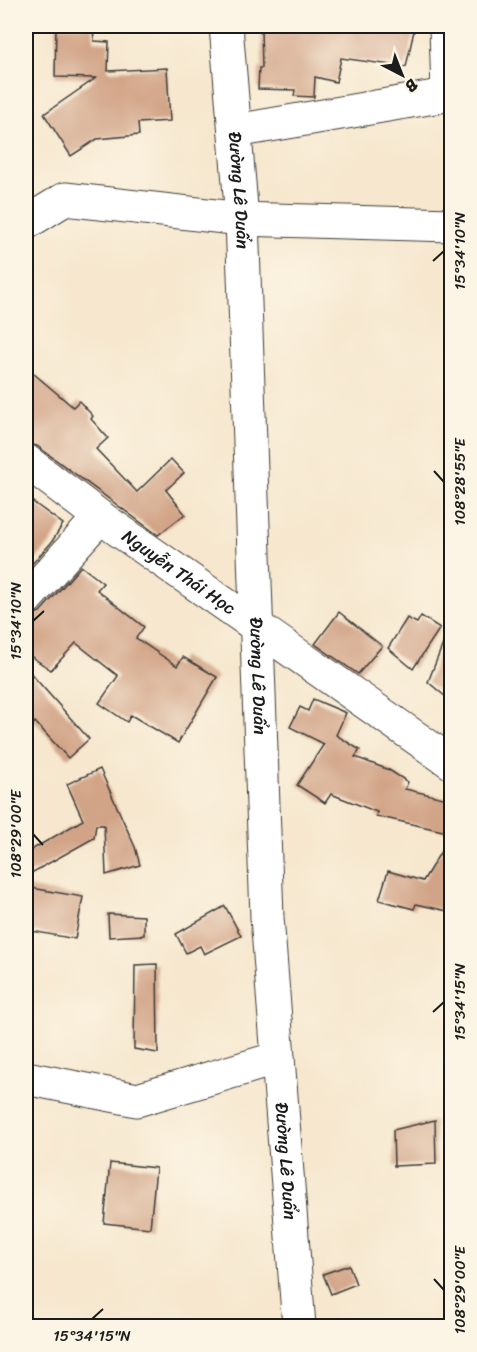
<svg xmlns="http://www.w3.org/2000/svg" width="477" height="1352" font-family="Sriracha,sans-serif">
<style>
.building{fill:#d2a487}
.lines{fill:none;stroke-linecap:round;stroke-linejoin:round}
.minor-casing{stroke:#3d3a37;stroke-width:35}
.minor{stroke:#fff;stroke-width:33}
.ticks{fill:none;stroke:#1c1c1c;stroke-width:2}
.labels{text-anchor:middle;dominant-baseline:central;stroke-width:4.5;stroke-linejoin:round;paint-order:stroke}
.street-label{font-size:18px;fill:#1c1c1c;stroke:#fcf5e5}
.neatline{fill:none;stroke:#1c1c1c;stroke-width:2}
.ticks-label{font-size:15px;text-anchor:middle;fill:#1c1c1c}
</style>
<rect width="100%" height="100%" fill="#fcf5e5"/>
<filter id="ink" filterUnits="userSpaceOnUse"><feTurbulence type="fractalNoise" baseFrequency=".0167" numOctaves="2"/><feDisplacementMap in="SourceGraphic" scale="12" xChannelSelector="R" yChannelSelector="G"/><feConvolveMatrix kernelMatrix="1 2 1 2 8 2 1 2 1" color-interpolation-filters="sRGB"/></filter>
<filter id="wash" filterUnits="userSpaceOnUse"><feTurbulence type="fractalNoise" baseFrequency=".008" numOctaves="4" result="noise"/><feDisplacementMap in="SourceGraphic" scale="24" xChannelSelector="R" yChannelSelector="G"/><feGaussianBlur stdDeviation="1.35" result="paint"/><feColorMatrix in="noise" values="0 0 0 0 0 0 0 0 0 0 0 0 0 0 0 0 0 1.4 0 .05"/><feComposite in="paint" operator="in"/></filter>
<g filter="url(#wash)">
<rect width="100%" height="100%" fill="#f6e7ce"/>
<g id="blocks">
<g class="building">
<path d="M56,26H93L94,41L109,42L108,71L167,68L170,121L138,123L139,135L97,139L71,156L44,114L96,78L55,77Z"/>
<path d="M305,26H415L406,67L341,58L336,82L315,77L314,97L294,96L295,90L258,89L259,68H262L261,27Z"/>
<path d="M26,367L73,407L79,401L93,416L91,419L108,438L96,449L137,492L171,459L184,473L166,490L185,514L158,535L37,446L26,443Z"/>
<path d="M26,497L63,524L51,543L31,565L26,561Z"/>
<path d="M81,566L103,583L97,590L144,627L136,638L177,666L183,657L217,677L178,743L131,715L127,722L99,703L118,676L76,643L51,670L26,653V617L40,612Z"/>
<path d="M339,612L382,646L358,674L315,644Z"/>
<path d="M421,616L440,628L413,669L388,648L407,618L417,623Z"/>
<path d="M450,626L452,627V702L428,682Z"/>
<path d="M26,668L89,739L68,758L35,722L26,733Z"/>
<path d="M313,699L346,713L336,735L360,750L355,757L389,770L408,782L405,789L452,800V833L376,816L377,812L331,794L325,803L297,785L324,744L290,727L300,707L308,711Z"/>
<path d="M100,769L135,847L140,865L106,875L104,825H96L94,838L26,876V853L83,820L67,784Z"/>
<path d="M452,833V912L416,904L414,909L379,900L388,871L423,881Z"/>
<path d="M26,887L83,897L75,939L26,930Z"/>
<path d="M225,906L241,936L204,954L200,946L186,953L176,934Z"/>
<path d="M108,914L144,916V935L109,937Z"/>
<path d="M157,964L158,1053L134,1049L135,965Z"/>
<path d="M435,1120L436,1164L394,1166L393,1130Z"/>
<path d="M110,1163L156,1168L150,1228L104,1223Z"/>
<path d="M349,1265L356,1284L331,1294L323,1274Z"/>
</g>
</g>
</g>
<g filter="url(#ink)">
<use href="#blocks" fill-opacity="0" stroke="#3d3a37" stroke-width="1.5"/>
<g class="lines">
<g class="minor-casing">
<g id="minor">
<path id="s1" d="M226,26L242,219L267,917L299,1326"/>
<path d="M446,26L448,95"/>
<path d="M235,131L452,94"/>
<path d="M26,223L65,199L242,219L452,225"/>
<path id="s2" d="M26,461L100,517L452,763"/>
<path d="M26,599L100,517"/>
<path d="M26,1078L137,1100L278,1058"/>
</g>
</g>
<use href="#minor" class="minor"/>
</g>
</g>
<path class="ticks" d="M433,261L444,251M434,471L444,482M33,621L44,611M33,834L43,845M433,1012L444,1002M434,1279L444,1290M92,1319L103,1309"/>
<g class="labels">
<g class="street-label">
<text stroke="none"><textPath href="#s1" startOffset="165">Đường Lê Duẩn</textPath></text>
<text stroke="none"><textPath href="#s2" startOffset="189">Nguyễn Thái Học</textPath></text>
<text stroke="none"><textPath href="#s1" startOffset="651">Đường Lê Duẩn</textPath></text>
<text stroke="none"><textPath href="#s1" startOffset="1137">Đường Lê Duẩn</textPath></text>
</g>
</g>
<rect width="477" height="1352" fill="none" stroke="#fcf5e5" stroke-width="66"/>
<g transform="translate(402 75) rotate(138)" stroke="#fcf5e5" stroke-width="4.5" paint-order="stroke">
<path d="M0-4.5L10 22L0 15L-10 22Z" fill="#1c1c1c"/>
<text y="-9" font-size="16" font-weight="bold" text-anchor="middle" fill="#1c1c1c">B</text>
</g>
<rect x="33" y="33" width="411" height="1286" class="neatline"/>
<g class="ticks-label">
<text transform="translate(460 251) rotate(-90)" y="5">15°34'10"N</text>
<text transform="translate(460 482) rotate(-90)" y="5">108°28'55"E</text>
<text transform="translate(16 621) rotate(-90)" y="5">15°34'10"N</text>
<text transform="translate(16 834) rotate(-90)" y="5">108°29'00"E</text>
<text transform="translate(460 1002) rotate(-90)" y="5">15°34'15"N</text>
<text transform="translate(460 1290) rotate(-90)" y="5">108°29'00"E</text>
<text x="92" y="1341">15°34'15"N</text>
</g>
</svg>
